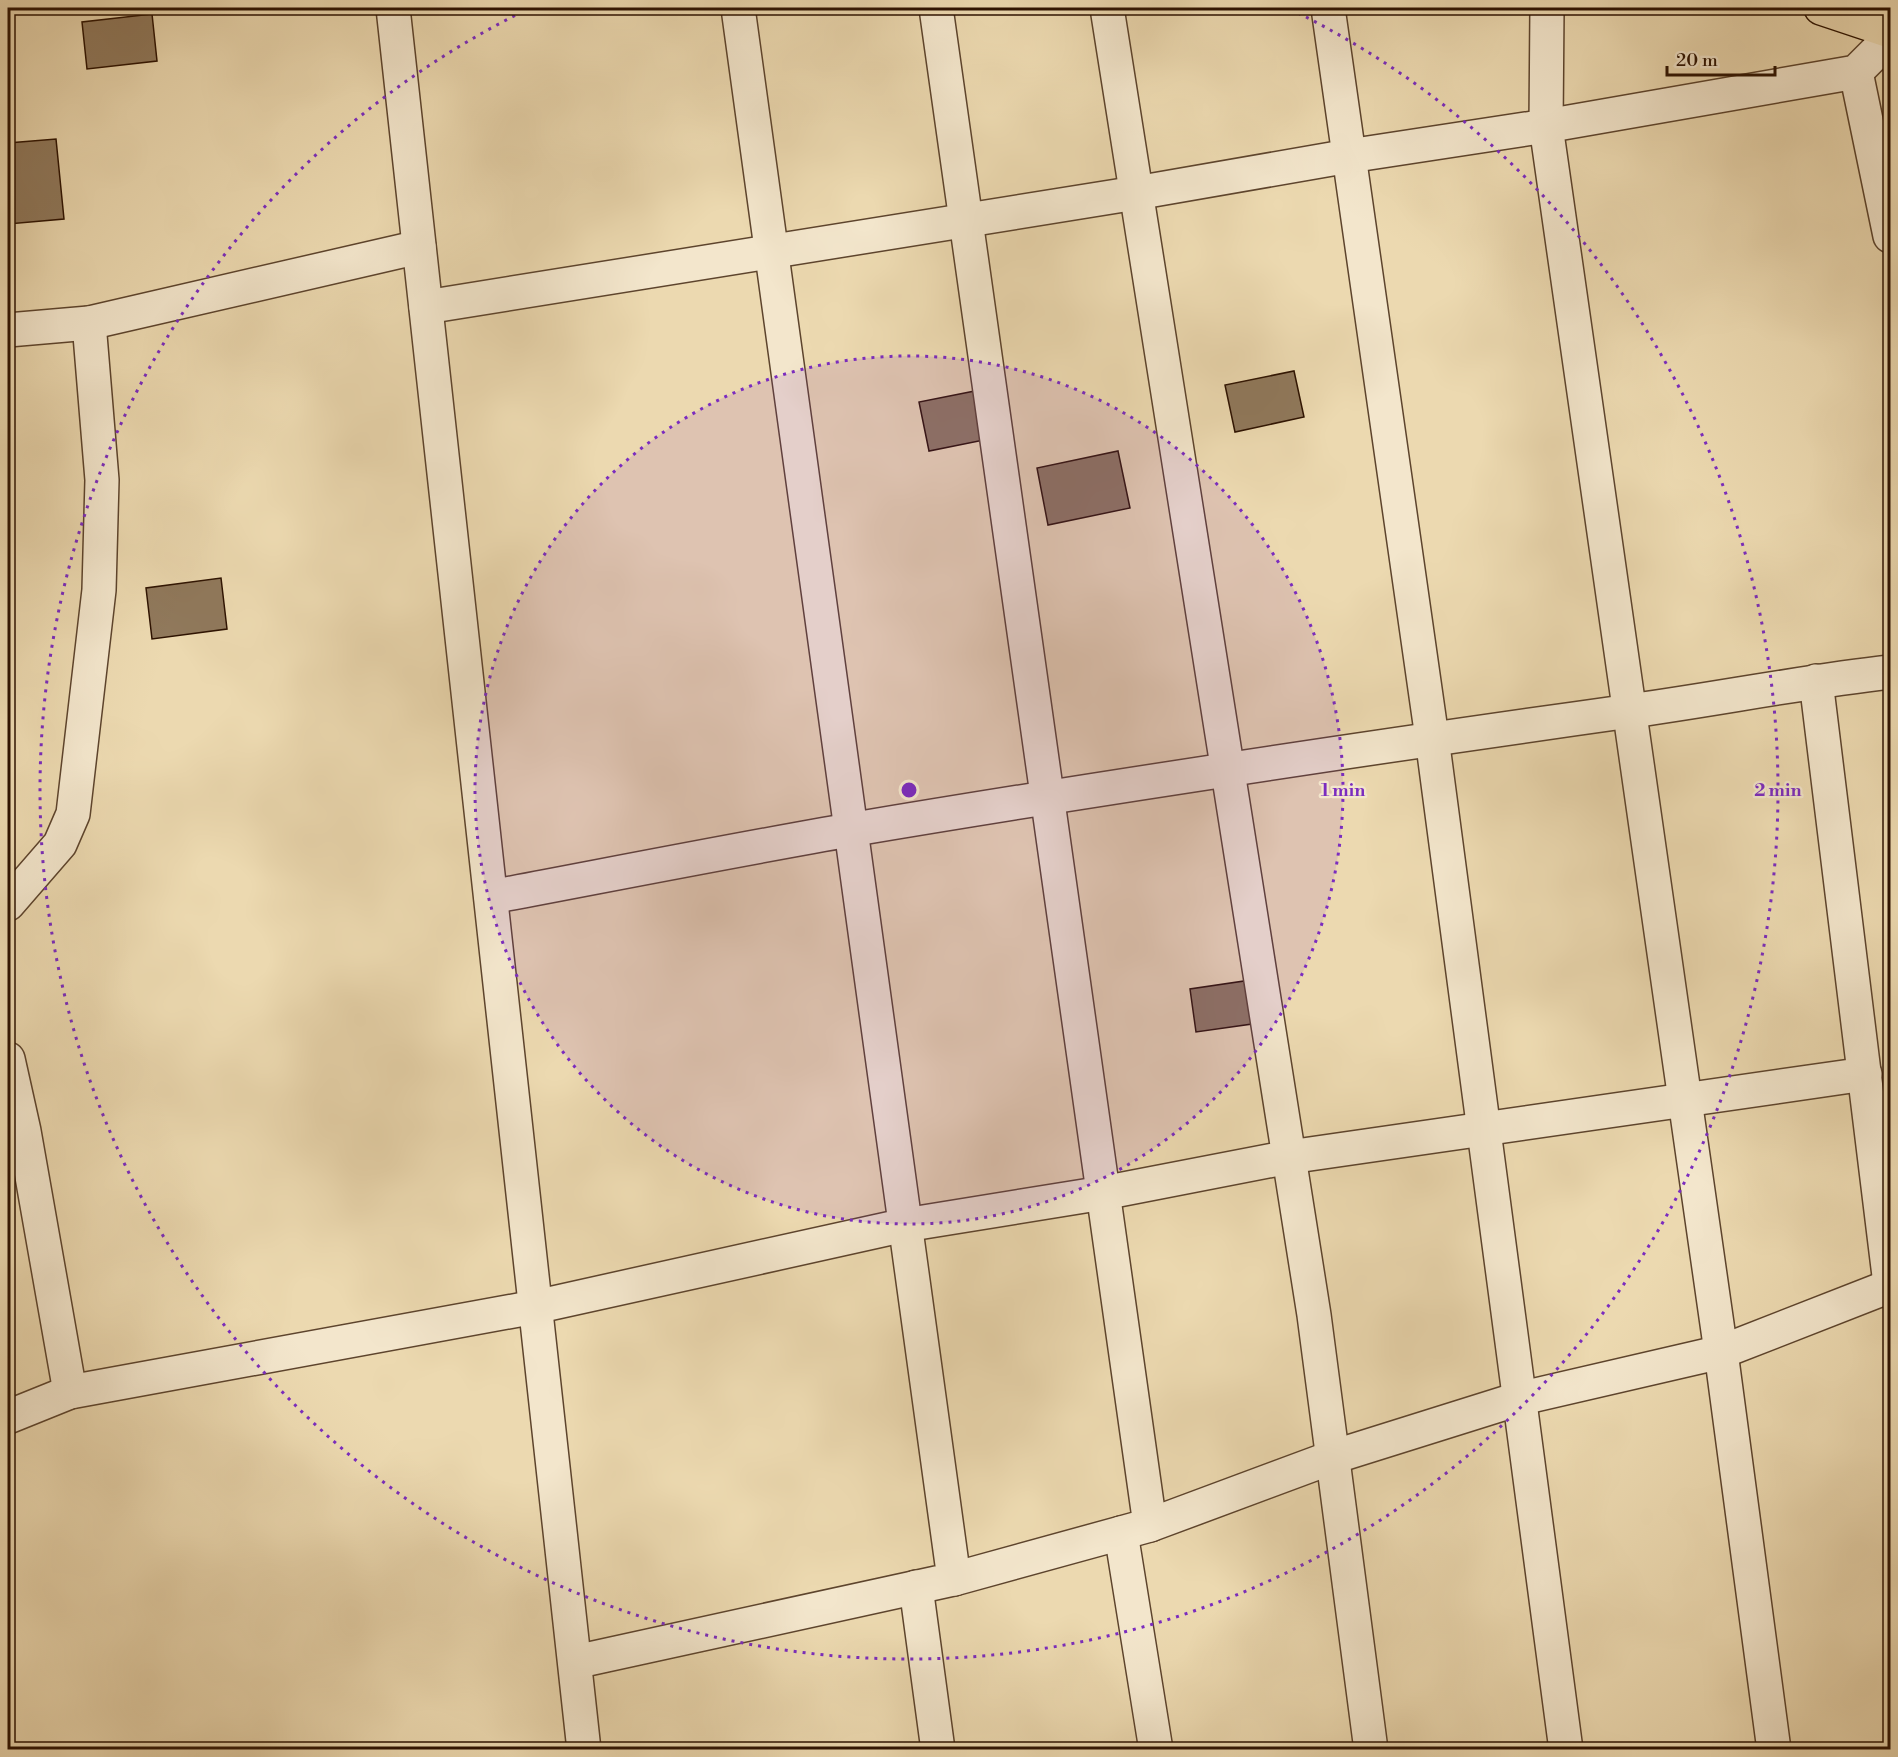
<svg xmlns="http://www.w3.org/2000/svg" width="1898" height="1757" font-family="'Libre Bodoni',serif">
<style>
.building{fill:#90795c;stroke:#2d1201;stroke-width:1.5}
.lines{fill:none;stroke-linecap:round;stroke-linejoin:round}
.minor-casing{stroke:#5d442d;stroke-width:36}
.major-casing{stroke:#2d1201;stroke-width:36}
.minor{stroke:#f3e6cc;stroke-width:33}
.major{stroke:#ecd9b0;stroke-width:33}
.ring{fill:none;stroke:#7b2cbf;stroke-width:3;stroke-dasharray:3 6}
.centre{fill:#7b2cbf;stroke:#f3e6cc;stroke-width:3}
.ring-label{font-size:18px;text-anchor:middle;font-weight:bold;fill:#7b2cbf;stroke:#f3e6cc;stroke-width:4.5;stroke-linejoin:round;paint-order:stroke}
</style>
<rect width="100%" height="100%" fill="#ecd9b0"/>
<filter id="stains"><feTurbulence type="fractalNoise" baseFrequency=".00333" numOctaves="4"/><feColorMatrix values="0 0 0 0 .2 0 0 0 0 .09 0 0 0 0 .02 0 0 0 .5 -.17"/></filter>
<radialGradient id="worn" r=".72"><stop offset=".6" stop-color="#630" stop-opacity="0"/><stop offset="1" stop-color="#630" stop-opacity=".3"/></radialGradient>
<g class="building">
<path d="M152,14L157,61L87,69L82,22Z"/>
<path d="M56,139L64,219L8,224V143Z"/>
<path d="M1294,371L1304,417L1235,432L1225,385Z"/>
<path d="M985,389L994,438L929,451L919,402Z"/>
<path d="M1118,451L1130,508L1048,525L1037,468Z"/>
<path d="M221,578L227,629L152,639L146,588Z"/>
<path d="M1258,979L1252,1024L1196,1032L1190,989Z"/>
</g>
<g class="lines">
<g class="minor-casing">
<g id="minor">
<path d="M393,8L584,1750"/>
<path d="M936,8L1150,1525L954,1579"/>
<path d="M1107,8L1314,1315L1371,1750"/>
<path d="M1328,8L1432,738L1566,1750"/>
<path d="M1547,8L1546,126L1721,1352L1774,1750"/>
<path d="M1856,72L1890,236"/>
<path d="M426,307L1136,193L1349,156L1546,126L1856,72L1890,38"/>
<path d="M8,330L89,323L419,247"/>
<path d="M1816,681L1890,1284"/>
<path d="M491,897C613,874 734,850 855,829C1111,786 1367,748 1623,712C1712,700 1801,682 1890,672"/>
<path d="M8,904L60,844L73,814L99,590L102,480L89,323"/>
<path d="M8,1059L24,1131L70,1392"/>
<path d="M8,1417L70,1392L535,1307L905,1225L1103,1193L1289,1157L1865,1074"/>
<path d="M1150,1525L1333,1457L1518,1399L1721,1352L1890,1286"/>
<path d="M1121,1533L1156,1750"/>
<path d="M916,1587L938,1750"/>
<path d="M575,1662L954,1579L738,8"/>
</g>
</g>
<g class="major-casing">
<path id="major" d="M1821,8L1890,31"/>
</g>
<use href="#minor" class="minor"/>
<use href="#major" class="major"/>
</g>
<circle cx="909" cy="790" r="434" fill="#7b2cbf" fill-opacity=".12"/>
<g class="ring">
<circle cx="909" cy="790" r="434"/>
<path d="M1290 9A869 869 0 1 1 528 9"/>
</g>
<circle cx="909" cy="790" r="9" class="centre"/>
<g class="ring-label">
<text x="1343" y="796">1 min</text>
<text x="1778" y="796">2 min</text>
</g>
<rect width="1898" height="1757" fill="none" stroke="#ecd9b0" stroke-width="30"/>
<rect x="9" y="9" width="1880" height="1739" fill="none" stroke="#2d1201" stroke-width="3"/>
<rect x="15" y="15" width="1868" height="1727" fill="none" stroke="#2d1201" stroke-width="1.5"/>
<path d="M1667 66v9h108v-9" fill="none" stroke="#2d1201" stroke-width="3"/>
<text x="1676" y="66" font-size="18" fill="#2d1201" stroke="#f3e6cc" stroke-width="4.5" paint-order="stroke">20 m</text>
<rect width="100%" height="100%" filter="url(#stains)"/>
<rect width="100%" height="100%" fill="url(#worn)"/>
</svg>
